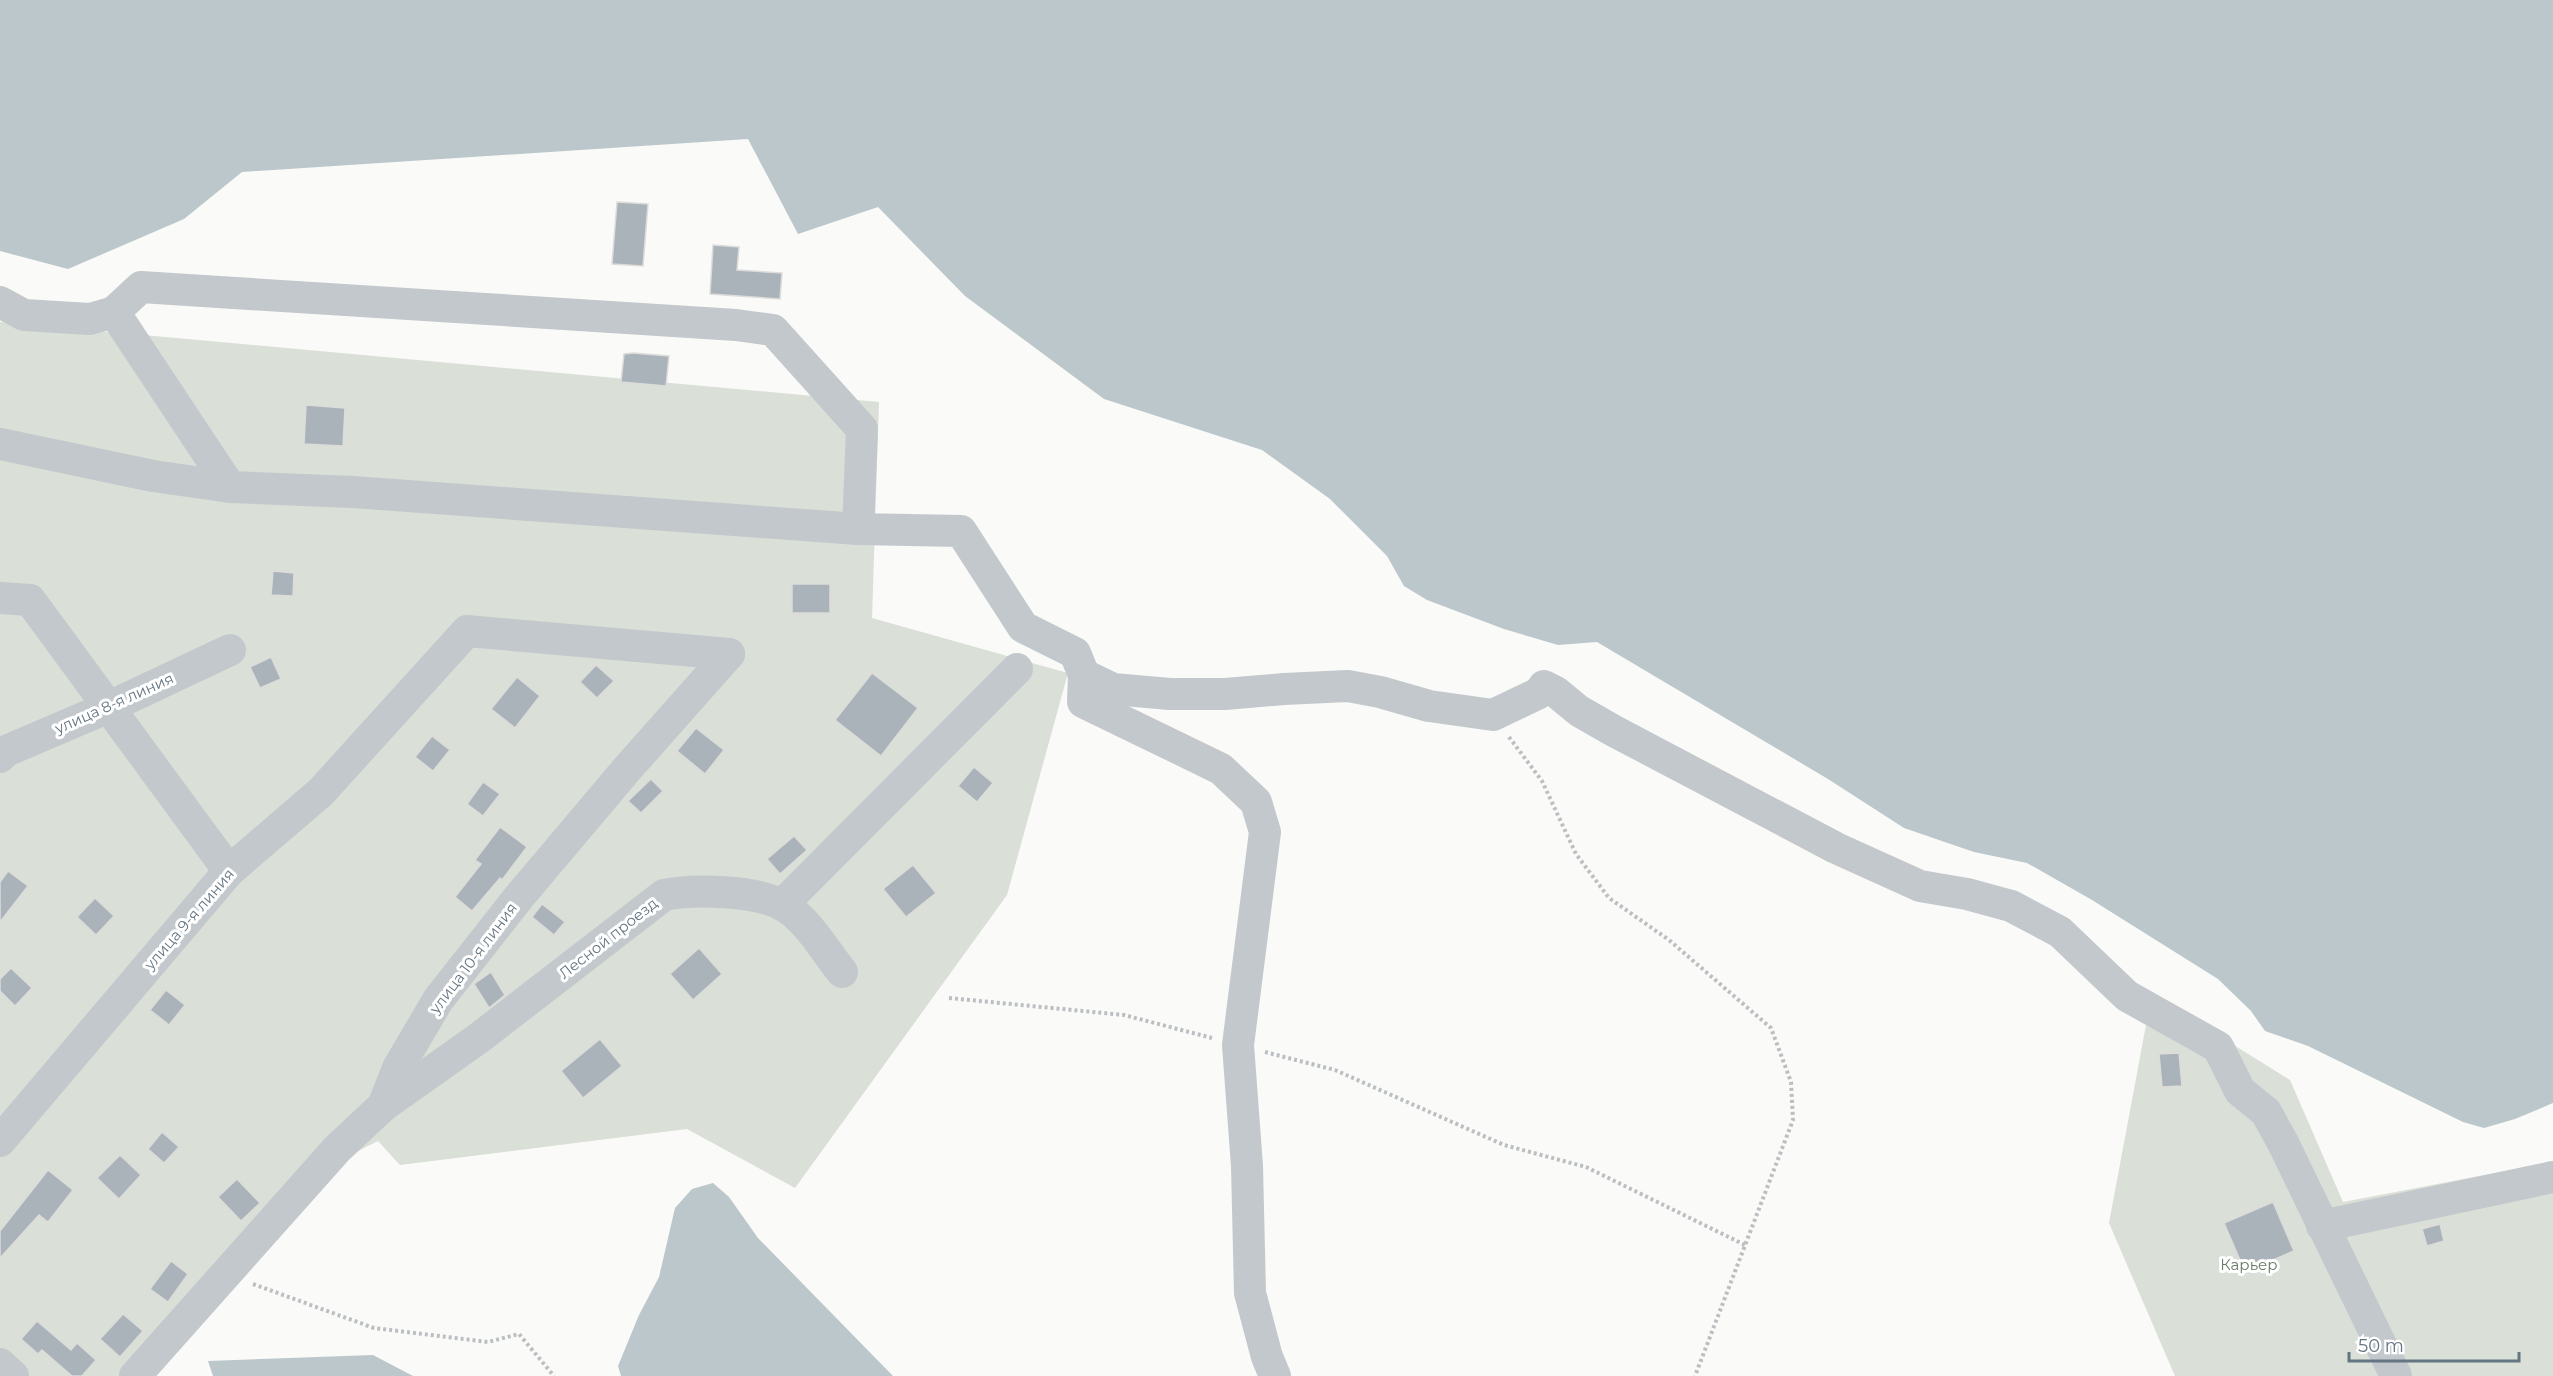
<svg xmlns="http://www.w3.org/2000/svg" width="2553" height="1376" font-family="Montserrat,sans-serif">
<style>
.green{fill:#dadfd7}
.water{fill:#bbc7cb}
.building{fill:#aab3b9;stroke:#dcdcda;stroke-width:1.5}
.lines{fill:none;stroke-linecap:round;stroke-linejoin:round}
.path{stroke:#bbbfc2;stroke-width:4;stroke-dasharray:3 3;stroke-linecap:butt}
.minor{stroke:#c3c8cc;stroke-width:32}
.labels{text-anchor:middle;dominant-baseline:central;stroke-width:6;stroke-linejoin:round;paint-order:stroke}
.street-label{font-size:15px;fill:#657683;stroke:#fff}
.park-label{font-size:15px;fill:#687a64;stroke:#fff}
</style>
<rect width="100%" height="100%" fill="#fafaf8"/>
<g class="green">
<path d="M0,322L879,402L872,618L1068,673L1007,895L795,1188L687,1129L400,1165L378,1141L283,1189L128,1376H0Z"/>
<path d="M2150,993L2290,1080L2343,1202L2553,1162V1376H2175L2109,1223L2149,1009Z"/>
</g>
<g class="water">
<path d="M0,0H2553V1103L2515,1119L2484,1128L2463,1122L2308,1046L2265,1031L2251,1011L2218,979L2092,900L2027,863L1974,852L1904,828L1828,779L1597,642L1558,645L1504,629L1427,600L1404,586L1387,556L1330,499L1262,450L1104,399L965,296L878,207L798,234L748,139L242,172L184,219L68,269L0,251Z"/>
<path d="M713,1183L729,1197L758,1238L893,1376H621L618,1366L639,1315L659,1277L675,1208L692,1189Z"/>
<path d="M373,1355L413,1376H213L208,1361Z"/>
</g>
<g class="building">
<path d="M617,202L648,204L643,266L612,264Z"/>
<path d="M713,245L739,247L737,270L782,273L780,299L710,294Z"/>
<path d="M633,353L669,356L666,386L621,382L624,354Z"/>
<path d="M306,405L345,408L343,446L304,444Z"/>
<path d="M273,571L294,573L293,596L271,595Z"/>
<rect x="792" y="584" width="38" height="29"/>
<path d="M271,657L281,679L260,688L250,667Z"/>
<path d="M596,665L614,681L597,698L580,682Z"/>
<path d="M872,673L918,708L881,756L835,720Z"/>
<path d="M517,677L540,696L515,728L491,709Z"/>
<path d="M696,728L724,750L705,774L677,751Z"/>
<path d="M432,736L450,750L433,771L415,757Z"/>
<path d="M974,767L993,783L977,802L958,786Z"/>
<path d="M651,779L663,791L641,813L628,801Z"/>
<path d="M483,782L500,794L483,816L467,804Z"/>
<path d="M500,827L527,847L502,880L500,878L472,911L455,897L481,864L475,860Z"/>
<path d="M794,836L807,850L780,874L767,859Z"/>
<path d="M913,865L936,893L906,917L883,889Z"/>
<path d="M8,871L28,886L0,922V882Z"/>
<path d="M95,898L114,916L96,935L77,917Z"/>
<path d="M542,904L565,922L554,935L532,917Z"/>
<path d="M699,948L722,974L693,1000L670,974Z"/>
<path d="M11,968L32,988L15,1006L0,991V979Z"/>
<path d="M491,972L505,995L489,1008L474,984Z"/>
<path d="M166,990L185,1005L169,1025L150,1010Z"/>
<path d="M600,1039L622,1066L583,1098L561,1071Z"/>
<path d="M2179,1053L2182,1086L2162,1087L2159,1054Z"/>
<path d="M162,1132L179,1147L164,1163L148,1149Z"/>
<path d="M120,1155L141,1175L119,1199L97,1178Z"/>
<path d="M48,1170L73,1190L48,1222L39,1215L0,1258V1231Z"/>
<path d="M237,1179L260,1203L241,1221L218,1197Z"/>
<path d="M2273,1202L2294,1251L2245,1272L2224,1223Z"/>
<path d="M2440,1224L2444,1241L2427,1246L2422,1229Z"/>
<path d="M171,1261L188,1274L168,1302L150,1289Z"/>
<path d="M123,1314L143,1331L120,1357L100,1339Z"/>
<path d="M37,1321L71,1350L77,1343L96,1360L82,1376H72L42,1350L38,1354L21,1339Z"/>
</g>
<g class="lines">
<g class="path">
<path d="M1509,737L1542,781L1576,854L1609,898L1669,940L1771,1028L1791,1082L1793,1120L1695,1376"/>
<path d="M949,998L1124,1015L1212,1038"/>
<path d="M1265,1052L1335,1070L1504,1145L1586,1167L1747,1246"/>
<path d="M253,1284L374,1328L488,1342L519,1334L554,1376"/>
</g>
<g class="minor">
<path d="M0,302L24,315L90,319L114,312L141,287L736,325L773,330L862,429L858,529L961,531L1023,627L1075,653L1084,675L1083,702L1221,769L1256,802L1265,832L1238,1045L1247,1166L1250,1293L1267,1357L1275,1376"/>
<path d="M114,312L230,487"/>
<path d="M0,444L153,476L230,487L353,492L858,529"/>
<path d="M0,598L30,600L229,871"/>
<path d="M1084,675L1113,689L1170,694H1225L1284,689L1348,686L1380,692L1429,706L1493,715L1539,693L1544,686L1556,692L1579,711L1614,731L1836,848L1920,886L1967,894L2011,906L2060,932L2127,996L2218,1047L2240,1091L2266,1112L2283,1143L2396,1376"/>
<path d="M0,757L6,751L109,707L230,650"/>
<path d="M782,905L1017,669"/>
<path d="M383,1106L479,1038L664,895C693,889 757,890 784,906C808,920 825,951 842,972"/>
<path d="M0,1141L229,871L321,792L467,631L729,654"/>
<path d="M2322,1226L2553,1177"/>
<path d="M0,1364L13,1376"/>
<path d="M135,1376L337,1149L383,1106L398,1068L438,1000L519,897L627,769L729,654"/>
</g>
</g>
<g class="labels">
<g class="street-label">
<text transform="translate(114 703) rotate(-24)">улица 8-я линия</text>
<text transform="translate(189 919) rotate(-49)">улица 9-я линия</text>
<text transform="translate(608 938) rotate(-38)">Лесной проезд</text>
<text transform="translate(473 958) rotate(-53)">улица 10-я линия</text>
</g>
<g class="park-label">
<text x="2249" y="1264">Карьер</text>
</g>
</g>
<path d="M2349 1352v9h170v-9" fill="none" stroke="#657683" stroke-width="3"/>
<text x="2358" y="1352" font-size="18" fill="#657683" stroke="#ffffff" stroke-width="4.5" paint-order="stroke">50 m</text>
</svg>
